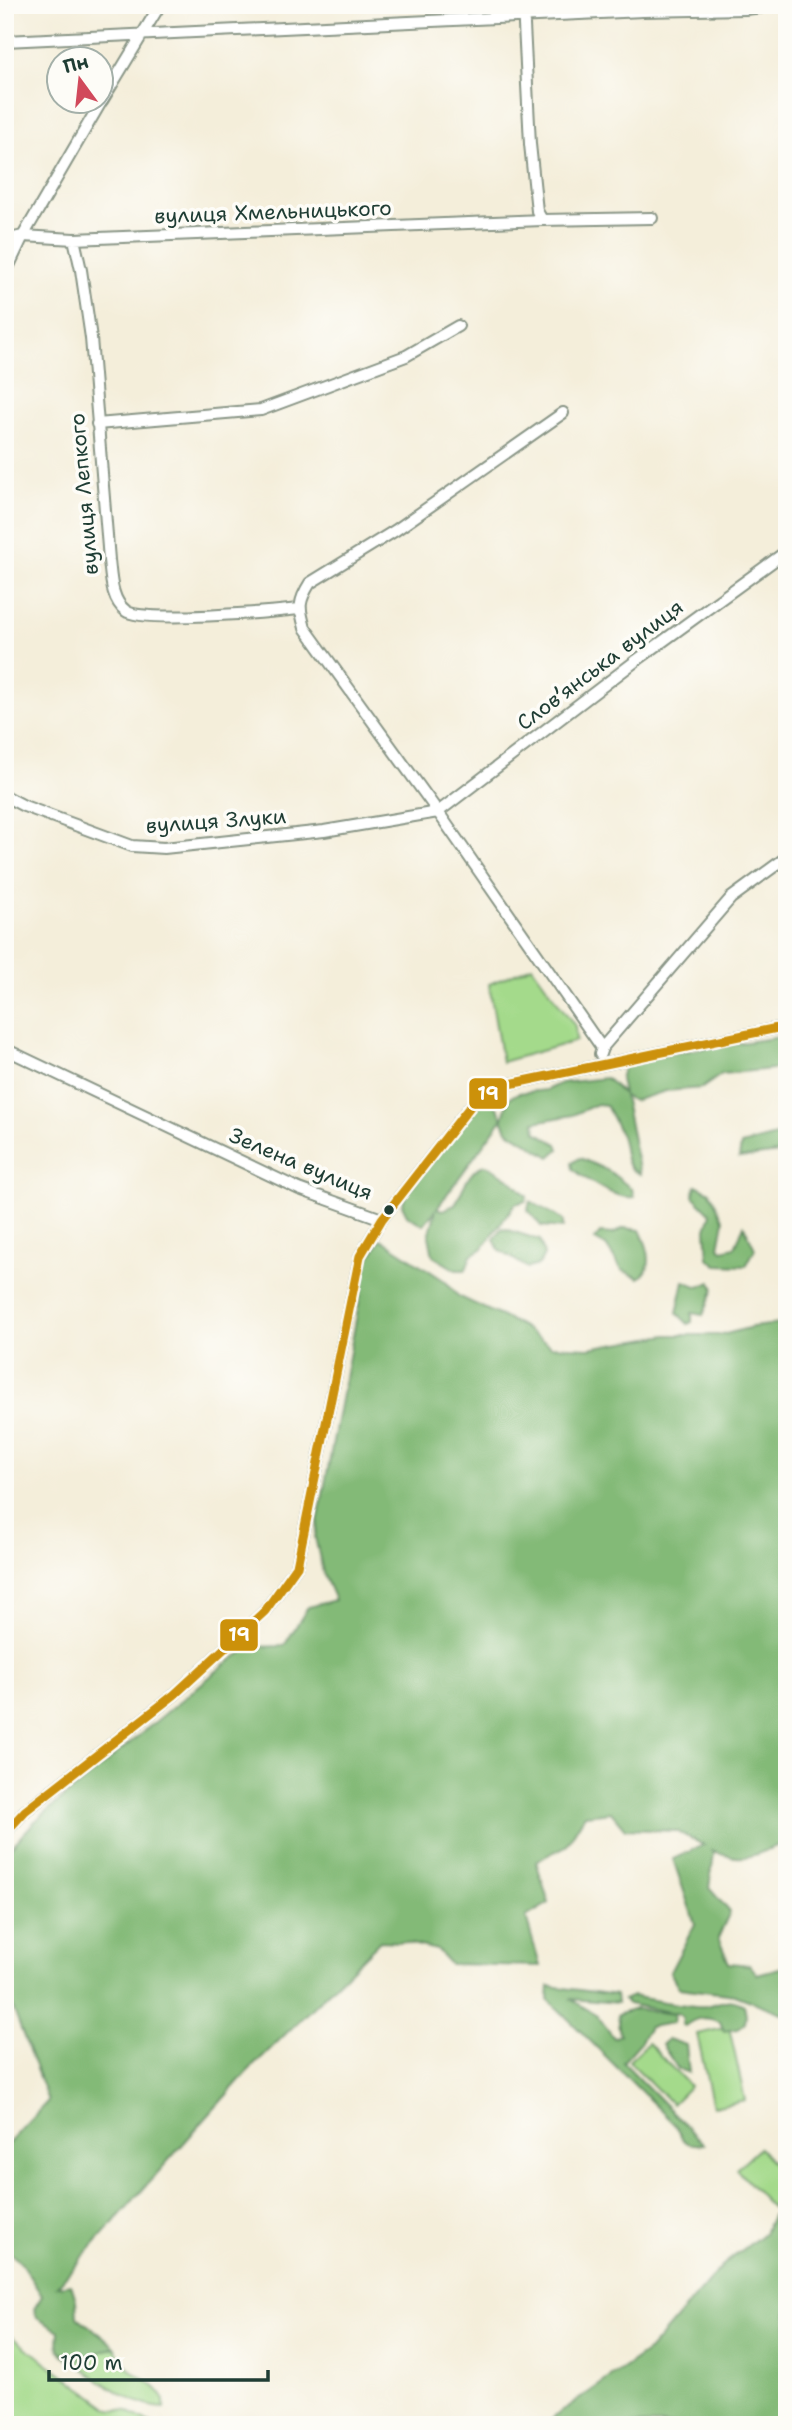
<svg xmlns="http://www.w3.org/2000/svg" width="792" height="2430" font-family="'Shantell Sans',sans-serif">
	<rect width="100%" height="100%" fill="#fdfcf7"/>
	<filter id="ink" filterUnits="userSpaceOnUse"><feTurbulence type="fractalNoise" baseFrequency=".0143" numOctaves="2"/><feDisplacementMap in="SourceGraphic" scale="14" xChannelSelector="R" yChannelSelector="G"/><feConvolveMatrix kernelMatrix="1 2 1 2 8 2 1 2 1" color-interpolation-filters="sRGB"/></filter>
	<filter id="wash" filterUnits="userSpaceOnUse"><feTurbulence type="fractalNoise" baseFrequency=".00686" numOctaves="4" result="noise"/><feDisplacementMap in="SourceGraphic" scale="28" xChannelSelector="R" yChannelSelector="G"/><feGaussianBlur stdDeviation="1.57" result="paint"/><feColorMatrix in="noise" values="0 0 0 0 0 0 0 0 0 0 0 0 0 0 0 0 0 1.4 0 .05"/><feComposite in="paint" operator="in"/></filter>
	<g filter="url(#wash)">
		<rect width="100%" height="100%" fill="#f4eeda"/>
		<path fill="#a4da8b" stroke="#628c60" stroke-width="2" d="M 532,966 L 575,1026 L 576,1041 L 502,1062 L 489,984 Z
			M 729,2027 L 745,2100 L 713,2107 L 697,2034 Z
			M 648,2043 L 690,2086 L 672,2104 L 629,2061 Z
			M 759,2148 L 787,2179 L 787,2198 L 774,2210 L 736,2169 Z
			M 5,2332 L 110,2409 L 127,2411 L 154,2425 L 5,2425 Z
			M 114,2347 C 119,2355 125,2364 132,2371 C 144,2382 167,2387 164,2408 C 132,2407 100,2379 73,2362 Z"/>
		<path fill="#83ba77" stroke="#517c56" stroke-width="2" d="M 787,1036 L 787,1073 L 782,1068 L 722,1074 L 702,1088 L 666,1091 L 633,1101 L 624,1096 L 640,1174 C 621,1166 627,1153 621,1136 C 617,1126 611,1116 606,1105 L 597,1104 L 573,1115 L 535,1122 L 536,1132 L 557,1144 L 559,1149 L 550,1157 L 507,1130 L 502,1119 L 437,1208 L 443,1210 L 455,1205 C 462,1192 469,1167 486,1165 L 511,1180 L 527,1196 L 526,1201 L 515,1204 L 482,1249 L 471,1255 L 466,1270 L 456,1270 L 433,1256 L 429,1236 L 436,1210 L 423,1225 L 407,1215 L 402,1205 L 406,1194 L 468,1112 L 482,1102 L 495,1104 L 503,1118 L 508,1099 L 518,1093 L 546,1090 L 561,1083 L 606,1078 L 623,1094 L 620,1079 L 624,1065 L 653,1056 Z
			M 787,1133 L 787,1152 L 739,1158 L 741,1145 Z
			M 580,1158 L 609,1171 L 632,1189 L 634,1197 C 616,1200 587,1180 573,1169 L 572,1163 Z
			M 696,1185 L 710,1192 L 724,1221 L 719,1247 L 723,1250 L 735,1247 L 744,1226 L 755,1249 L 746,1266 L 717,1265 L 708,1258 L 706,1229 L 711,1214 L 693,1196 Z
			M 530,1201 L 563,1220 L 563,1228 L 541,1226 L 528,1210 Z
			M 502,1228 L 540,1240 L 544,1255 L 539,1265 L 528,1268 L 499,1250 L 494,1239 Z
			M 624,1228 L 640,1230 C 647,1244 656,1268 639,1278 L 622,1270 L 606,1246 L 595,1240 L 600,1233 L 613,1234 Z
			M 381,1239 L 445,1281 L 458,1296 L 520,1325 L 551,1346 L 588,1348 L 667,1335 L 722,1335 L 752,1327 L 787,1323 L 787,1841 C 760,1854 741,1865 712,1850 L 714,1854 L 709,1888 L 730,1912 L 718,1938 L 729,1963 L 750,1965 L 757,1974 L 787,1966 L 787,2015 L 735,1995 L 679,1988 L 670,1972 L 695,1924 L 673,1859 L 704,1845 L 676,1831 L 625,1829 L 611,1812 L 585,1815 L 566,1846 L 536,1861 L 549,1903 L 526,1917 L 540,1966 L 450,1964 L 437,1950 L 403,1942 L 380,1941 L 246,2073 L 57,2286 L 71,2284 L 76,2300 L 77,2316 C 89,2328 104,2334 114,2347 L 73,2362 C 57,2351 57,2350 59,2331 L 37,2318 L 34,2309 L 42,2296 L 21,2263 L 5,2248 L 5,2147 L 48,2101 L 5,1987 L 5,1854 L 34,1822 L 224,1665 L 251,1647 L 284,1646 L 308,1607 L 335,1600 L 323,1573 L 315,1537 L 367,1261 Z
			M 684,1281 L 699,1287 L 711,1282 L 714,1289 L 703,1315 L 692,1313 L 692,1322 L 688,1324 L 677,1313 Z
			M 549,1986 L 616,1995 L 617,2003 L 570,1999 L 597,2015 L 614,2038 L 620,2035 L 617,2015 L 635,2009 L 674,2014 L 673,2023 L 649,2027 L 640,2043 L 623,2062 L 704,2144 C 685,2146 682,2141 675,2125 L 548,1999 Z
			M 632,1996 C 649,1999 692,2008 706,2006 C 721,2003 728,1996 744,2005 L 746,2016 L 745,2023 L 737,2029 L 724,2031 L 720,2022 C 706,2016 696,2017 685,2026 L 682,2025 L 683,2018 L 679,2014 L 628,2004 L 623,2000 Z
			M 668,2039 L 686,2045 L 689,2073 L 678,2069 L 662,2045 Z
			M 787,2201 L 787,2425 L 547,2425 L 554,2417 L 649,2350 L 722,2266 L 764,2233 L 773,2214 Z"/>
	</g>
	<g filter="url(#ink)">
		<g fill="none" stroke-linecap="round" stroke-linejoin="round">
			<defs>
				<path id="minor" d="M 523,5 L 530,144 L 537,211 L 542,220 L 652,218
					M 5,41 L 643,11 L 745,9 L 783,5
					M 102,101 L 160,5
					M 74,239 L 81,270 L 91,338 L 109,560 C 111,577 111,600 126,611 C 141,623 273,612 299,609
					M 5,240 L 23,236 L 74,239 L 542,220
					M 5,274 L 23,236 L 101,102
					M 563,413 L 396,530 L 310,583 C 298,602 299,607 305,628 L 438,812 L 602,1048
					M 97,424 L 261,410 L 406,356 L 458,326
					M 5,796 L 24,806 L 132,846 L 164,848 L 324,831 L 438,812 L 637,660 L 787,551
					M 5,1049 L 299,1189 L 382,1219
					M 600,1054 L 602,1048 L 731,898 L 787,857
					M 5,1833 L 25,1811 L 174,1695 L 265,1611 L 297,1566 L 360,1256 L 382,1219 L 476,1099 L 505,1085 L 787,1026"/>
			</defs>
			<use href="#minor" stroke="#8a9687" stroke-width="14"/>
			<use href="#minor" stroke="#fff" stroke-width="10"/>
			<defs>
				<path id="bus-1" d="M 5,1833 L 25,1811 L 174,1695 L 265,1611 L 297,1566 L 360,1256 L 382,1219 L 476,1099 L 505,1085 L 787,1026"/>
			</defs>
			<use href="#bus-1" stroke="#fdfcf7" stroke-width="14"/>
			<use href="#bus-1" stroke="#cc910a" stroke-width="9"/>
		</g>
	</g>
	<circle fill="#1f3d34" stroke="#fdfcf7" stroke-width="2.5" cx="389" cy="1210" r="6"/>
	<g text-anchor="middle" stroke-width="7" stroke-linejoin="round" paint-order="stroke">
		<g font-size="21" fill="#1f3d34" stroke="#fdfcf7">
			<text transform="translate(273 212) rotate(-2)" y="7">вулиця Хмельницького</text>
			<text transform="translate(84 494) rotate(-95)" y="7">вулиця Лепкого</text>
			<text transform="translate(600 665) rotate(-37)" y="7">Словʼянська вулиця</text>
			<text transform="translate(216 821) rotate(-4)" y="7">вулиця Злуки</text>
			<text transform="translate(301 1164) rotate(23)" y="7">Зелена вулиця</text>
		</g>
	</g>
	<g stroke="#fdfcf7" stroke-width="2.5">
		<rect x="468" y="1077" width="40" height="33" rx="7" fill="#cc910a"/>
		<rect x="219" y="1618" width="40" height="34" rx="7" fill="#cc910a"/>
	</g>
	<g font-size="19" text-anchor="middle" font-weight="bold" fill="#fff">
		<text x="488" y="1100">19</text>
		<text x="239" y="1641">19</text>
	</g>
	<rect width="792" height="2430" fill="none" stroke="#fdfcf7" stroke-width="28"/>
	<g transform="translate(80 80) rotate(345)"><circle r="33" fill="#fdfcf7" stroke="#a4b0a9" stroke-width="2"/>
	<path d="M0-5L12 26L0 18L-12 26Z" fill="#d1495b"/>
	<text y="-10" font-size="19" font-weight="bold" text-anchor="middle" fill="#1f3d34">Пн</text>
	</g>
	<path d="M49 2370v10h219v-10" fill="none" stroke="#1f3d34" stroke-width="3.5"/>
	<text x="60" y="2370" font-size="21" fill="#1f3d34" stroke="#fdfcf7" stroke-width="5" paint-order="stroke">100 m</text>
</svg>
